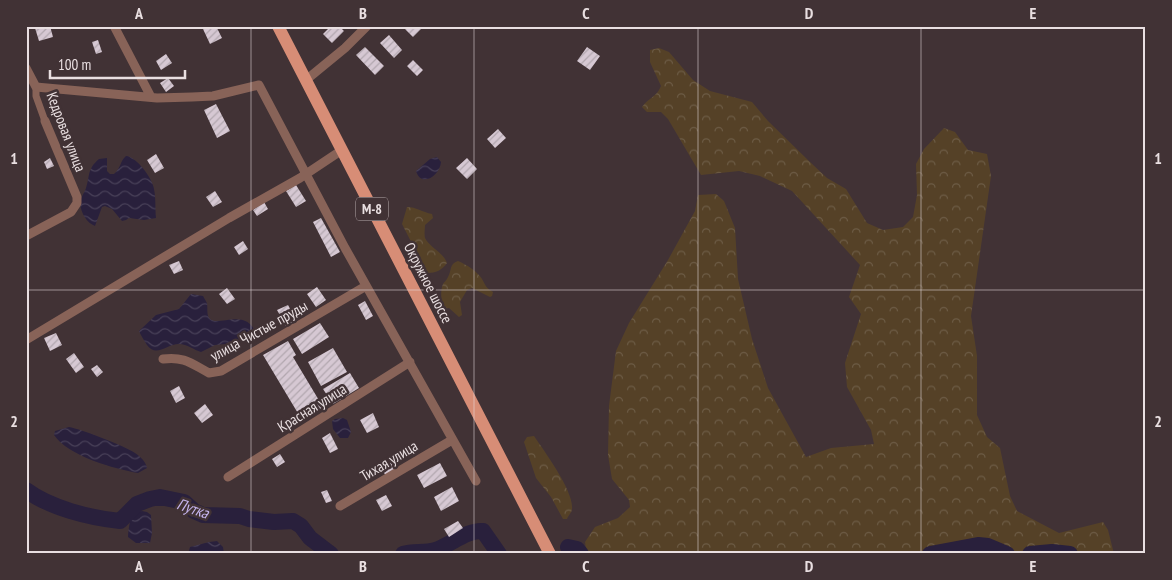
<svg xmlns="http://www.w3.org/2000/svg" width="1172" height="580" font-family="'PT Sans Narrow',sans-serif">
	<defs>
		<pattern id="forest-crowns" width="20" height="18" patternUnits="userSpaceOnUse" patternTransform="scale(1.25)"><rect width="20" height="18" fill="#554127"/><path d="M2 6a3 3 0 1 1 6 0M12 15a3 3 0 1 1 6 0" fill="none" stroke="#6d5c46"/></pattern>
		<pattern id="water-waves" width="16" height="10" patternUnits="userSpaceOnUse" patternTransform="scale(1.25)"><rect width="16" height="10" fill="#29203c"/><path d="M0 5q4-4 8 0t8 0" fill="none" stroke="#484058"/></pattern>
		<pattern id="building-hatch" width="6" height="6" patternUnits="userSpaceOnUse" patternTransform="scale(1.25)"><rect width="6" height="6" fill="#d6c8d3"/><path d="M-1 1l2-2M0 6l6-6M5 7l2-2" fill="none" stroke="#b2a7af"/></pattern>
	</defs>
	<rect width="100%" height="100%" fill="#413235"/>
	<path fill="url(#forest-crowns)" d="M 659,48 L 669,52 L 693,80 L 710,91 L 752,102 L 768,121 L 810,162 L 827,178 L 846,189 L 867,223 L 883,230 L 903,227 L 913,217 L 917,195 L 916,164 L 924,149 L 944,128 L 955,132 L 968,150 L 987,154 L 991,176 L 971,316 L 977,356 L 977,415 L 987,437 L 1000,448 L 1010,496 L 1017,511 L 1059,533 L 1103,522 L 1108,530 L 1114,554 L 587,554 L 585,542 L 595,527 L 618,518 L 630,507 L 629,500 L 612,479 L 608,455 L 609,406 L 616,351 L 629,323 L 668,260 L 695,211 L 698,195 L 716,194 L 724,201 L 735,228 L 738,279 L 752,339 L 768,388 L 806,457 L 831,448 L 874,444 L 871,430 L 847,387 L 845,363 L 861,314 L 849,297 L 860,265 L 792,191 L 760,176 L 739,171 L 701,175 L 668,119 L 661,112 L 647,112 L 642,107 C 649,97 656,98 661,86 L 650,62 L 650,50 Z
		M 407,207 C 416,207 422,212 432,214 L 433,218 L 425,225 C 425,228 424,234 425,238 C 430,248 443,252 447,263 C 442,270 436,273 427,273 L 402,224 Z
		M 458,261 C 467,265 477,271 482,279 C 486,286 486,288 493,292 L 492,296 L 490,297 L 472,288 L 467,290 L 460,302 L 462,315 L 459,317 L 449,308 L 444,309 C 441,303 440,291 443,284 C 444,282 447,280 448,277 C 452,270 449,264 458,261 Z
		M 534,436 C 544,451 574,491 572,509 C 572,512 568,516 567,519 L 563,519 L 551,497 L 536,478 L 524,442 L 527,437 Z"/>
	<path fill="url(#water-waves)" d="M 126,156 C 136,156 153,179 154,189 C 156,198 155,208 156,218 L 144,220 L 129,218 L 126,220 L 122,221 L 112,209 L 105,206 L 102,207 L 95,226 C 86,223 78,209 81,199 C 82,195 85,192 86,188 C 90,176 87,169 99,159 L 107,158 L 107,171 L 110,174 L 114,174 C 121,168 120,161 126,156 Z
		M 437,157 L 441,162 C 440,176 421,188 416,171 L 430,159 Z
		M 191,294 L 203,296 C 203,296 207,303 207,303 C 208,308 206,315 210,319 C 218,327 247,307 256,334 L 255,337 L 235,343 L 215,345 L 201,352 C 194,350 187,344 179,344 C 167,344 156,358 147,345 C 144,340 141,336 139,331 L 156,315 L 179,309 Z
		M 343,418 L 347,420 L 351,432 L 348,438 L 340,438 L 333,429 L 332,421 L 335,419 Z
		M 69,427 C 81,429 125,446 135,453 C 141,457 146,462 147,468 L 138,473 C 115,469 68,456 54,435 L 55,431 Z
		M 142,511 L 147,512 L 151,515 L 152,533 L 150,543 L 136,543 L 128,537 C 129,526 129,514 142,511 Z
		M 217,541 L 223,547 L 224,554 L 188,554 L 190,547 L 209,542 Z"/>
	<g fill="none" stroke-linecap="round" stroke-linejoin="round">
		<path stroke="#29203c" stroke-width="16" d="M 26,490 C 50,508 90,518 120,521 L 137,504 L 150,499 L 160,497 L 184,502 L 194,511 L 203,515 L 240,516 L 249,519 L 274,522 L 293,521 L 301,526 L 310,538 L 331,554
			M 568,547 L 577,549 L 581,554
			M 403,554 C 413,551 426,553 435,550 C 451,545 466,530 483,531 L 499,554
			M 930,554 L 978,545 L 988,546 L 1007,554
			M 1030,554 L 1052,552 L 1070,554"/>
	</g>
	<path fill="url(#building-hatch)" d="M 42,26 L 50,26 L 53,37 L 39,41 L 35,28 Z
		M 210,26 L 216,26 L 222,38 L 210,44 L 203,29 Z
		M 331,26 L 339,26 L 344,31 L 332,43 L 323,34 Z
		M 402,26 L 419,26 L 421,29 L 413,37 Z
		M 389,35 L 402,50 L 394,58 L 380,43 Z
		M 98,40 L 102,52 L 96,54 L 92,42 Z
		M 365,47 L 384,66 L 375,75 L 356,55 Z
		M 587,47 L 600,56 L 590,70 L 577,61 Z
		M 166,54 L 172,63 L 161,70 L 156,61 Z
		M 413,60 L 423,70 L 417,76 L 407,66 Z
		M 168,78 L 174,86 L 166,92 L 160,83 Z
		M 216,104 L 230,131 L 217,138 L 204,110 Z
		M 498,129 L 506,138 L 495,148 L 487,139 Z
		M 156,154 L 164,168 L 155,173 L 147,160 Z
		M 50,158 L 54,166 L 47,169 L 44,162 Z
		M 467,158 L 477,169 L 467,179 L 456,168 Z
		M 296,185 L 306,201 L 296,207 L 286,191 Z
		M 215,191 L 222,202 L 213,207 L 206,197 Z
		M 264,202 L 268,209 L 257,216 L 253,210 Z
		M 321,218 L 340,252 L 331,257 L 313,222 Z
		M 243,241 L 248,249 L 239,255 L 234,247 Z
		M 179,261 L 183,270 L 174,274 L 169,265 Z
		M 317,287 L 326,300 L 316,307 L 307,294 Z
		M 227,288 L 235,299 L 227,304 L 219,294 Z
		M 365,301 L 373,316 L 366,320 L 358,305 Z
		M 288,305 L 296,320 L 286,326 L 277,310 Z
		M 320,323 L 329,337 L 302,354 L 293,339 Z
		M 56,333 L 62,345 L 50,351 L 44,338 Z
		M 288,341 L 296,355 L 293,357 L 323,407 L 302,420 L 263,355 Z
		M 333,348 L 347,372 L 321,386 L 308,362 Z
		M 74,353 L 84,367 L 76,373 L 66,359 Z
		M 97,365 L 103,372 L 97,377 L 91,369 Z
		M 350,373 L 359,388 L 333,404 L 323,389 Z
		M 179,386 L 185,398 L 176,403 L 170,391 Z
		M 205,404 L 213,415 L 202,423 L 194,413 Z
		M 373,413 L 379,427 L 367,433 L 360,420 Z
		M 330,433 L 338,449 L 330,453 L 322,438 Z
		M 280,454 L 285,462 L 277,467 L 272,459 Z
		M 391,462 L 396,470 L 386,476 L 381,468 Z
		M 440,463 L 447,476 L 424,488 L 417,475 Z
		M 452,487 L 459,501 L 441,511 L 434,497 Z
		M 327,490 L 332,501 L 326,503 L 321,492 Z
		M 386,495 L 392,506 L 382,511 L 376,500 Z
		M 458,521 L 463,528 L 449,537 L 444,529 Z"/>
	<g fill="none" stroke-linecap="round" stroke-linejoin="round">
		<path stroke="#886358" stroke-width="7" d="M 36,87 L 36,96 L 45,121"/>
		<path stroke="#886358" stroke-width="9" d="M 114,26 L 151,97
			M 26,68 L 36,87 L 157,98 L 192,97 L 213,96 L 259,85 L 345,248 L 476,481
			M 306,80 L 345,48 L 367,26
			M 26,236 L 71,212 L 77,203 L 77,197 L 45,121
			M 26,340 L 229,218 L 300,178 L 342,150
			M 163,359 C 184,356 192,364 209,373 L 221,371 L 366,286
			M 228,477 L 410,362
			M 340,506 L 452,440"/>
		<path stroke="#d78d76" stroke-width="12" d="M 278,26 L 550,554"/>
	</g>
	<path fill="none" stroke="#e9dfe1" stroke-width="1" stroke-opacity="0.55" d="M 251,26 L 251,554M 474,26 L 474,554M 698,26 L 698,554M 921,26 L 921,554M 26,290 L 1146,290"/>
	<g text-anchor="middle" stroke-width="5" stroke-linejoin="round" paint-order="stroke">
		<rect fill="#413235" stroke="#b7abad" stroke-width="1" x="356" y="197.5" width="32" height="23" rx="4"/>
		<g font-size="14" font-weight="bold" fill="#e9dfe1">
			<text x="372" y="214">М-8</text>
		</g>
		<g font-size="15" fill="#e9dfe1" stroke="#413235">
			<text transform="translate(66 132) rotate(69)" y="5">Кедровая улица</text>
			<text transform="translate(428 283) rotate(63)" y="5">Окружное шоссе</text>
			<text transform="translate(259 331) rotate(-29)" y="5">улица Чистые пруды</text>
			<text transform="translate(312 408) rotate(-32)" y="5">Красная улица</text>
			<text transform="translate(389 461) rotate(-31)" y="5">Тихая улица</text>
		</g>
		<g font-size="16" font-style="italic" fill="#c5b4ee" stroke="#413235">
			<text transform="translate(193 508) rotate(19)" y="6">Путка</text>
		</g>
	</g>
	<rect width="1172" height="580" fill="none" stroke="#413235" stroke-width="55"/>
	<path d="M50 70v8h135v-8" fill="none" stroke="#e9dfe1" stroke-width="2.5"/>
	<text x="58" y="70" font-size="15" fill="#e9dfe1" stroke="#413235" stroke-width="4" paint-order="stroke">100 m</text>
	<rect x="28" y="28" width="1116" height="524" fill="none" stroke="#e9dfe1" stroke-width="2"/>
	<g font-size="16" text-anchor="middle" font-weight="bold" fill="#e9dfe1">
		<text x="139" y="19">A</text>
		<text x="363" y="19">B</text>
		<text x="586" y="19">C</text>
		<text x="809" y="19">D</text>
		<text x="1033" y="19">E</text>
		<text x="14" y="164">1</text>
		<text x="1158" y="164">1</text>
		<text x="14" y="427">2</text>
		<text x="1158" y="427">2</text>
		<text x="139" y="572">A</text>
		<text x="363" y="572">B</text>
		<text x="586" y="572">C</text>
		<text x="809" y="572">D</text>
		<text x="1033" y="572">E</text>
	</g>
</svg>
